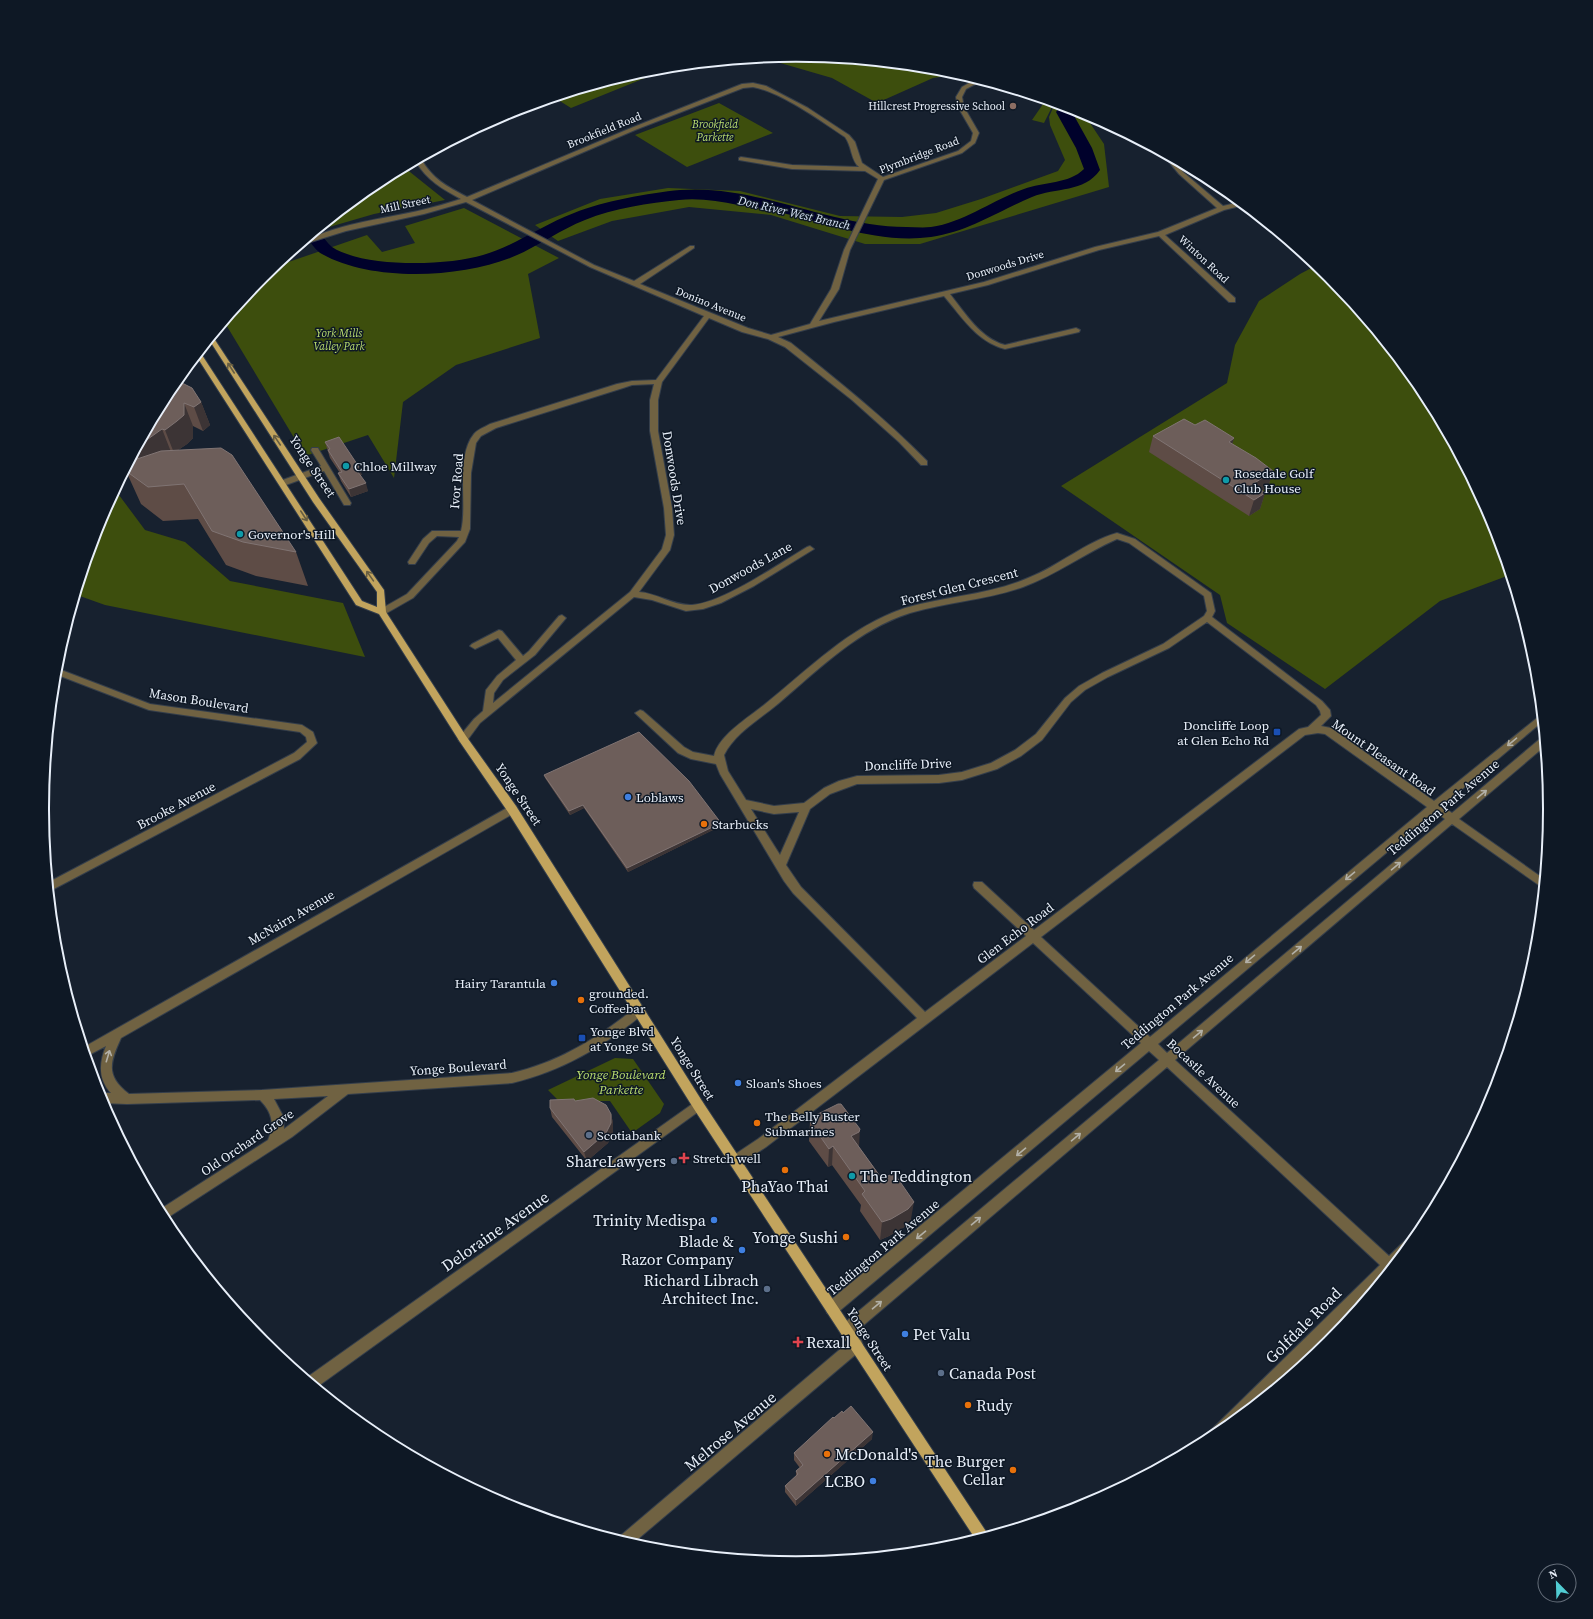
<svg xmlns="http://www.w3.org/2000/svg" width="1593" height="1619" font-family="'Source Serif 4',serif">
	<rect width="100%" height="100%" fill="#17212f"/>
	<path fill="#3d4e0d" d="M 797,55 L 944,70 L 959,74 L 933,78 L 877,103 L 832,78 L 763,58 Z
		M 695,65 L 650,76 L 571,108 L 555,98 L 650,69 Z
		M 719,103 L 773,133 L 687,167 L 635,135 Z
		M 1055,103 L 1082,111 L 1104,144 L 1109,187 L 920,244 L 865,244 L 771,215 L 689,207 L 612,221 L 558,241 L 535,225 L 600,199 L 668,188 L 740,191 L 840,216 L 902,217 L 936,213 L 981,199 L 1058,171 L 1065,160 L 1050,125 L 1049,117 Z
		M 1043,104 L 1053,105 L 1044,123 L 1032,120 Z
		M 405,168 L 445,200 L 374,214 L 319,230 L 378,182 Z
		M 464,208 L 559,258 L 528,274 L 540,338 L 456,365 L 403,402 L 394,478 L 368,435 L 305,456 L 225,323 L 263,276 L 274,267 L 367,235 L 382,252 L 415,243 L 405,226 Z
		M 1317,265 L 1330,276 L 1424,391 L 1494,521 L 1507,565 L 1507,576 L 1440,601 L 1325,689 L 1227,623 L 1220,595 L 1061,486 L 1227,383 L 1235,345 L 1259,301 L 1300,274 Z
		M 116,491 L 145,530 L 185,542 L 230,581 L 343,603 L 365,657 L 105,605 L 77,595 L 100,521 Z
		M 615,1058 L 633,1059 L 664,1104 L 660,1113 L 632,1133 L 610,1101 L 559,1101 L 548,1090 Z"/>
	<g fill="none" stroke-linecap="round" stroke-linejoin="round">
		<path fill="#00012b" fill-rule="evenodd" d="M 1061,105 L 1073,109 L 1072,112 L 1092,148 L 1100,170 C 1084,193 1056,187 1032,197 C 999,211 968,232 931,237 C 878,244 826,223 775,211 C 763,208 750,207 738,205 C 719,201 699,198 679,200 C 649,203 614,208 585,220 C 559,230 536,248 510,258 C 458,278 372,282 322,254 C 316,251 312,244 308,239 L 319,231 C 323,236 327,243 332,247 C 364,268 447,266 483,255 C 515,246 542,225 574,213 C 603,201 649,193 680,190 C 757,184 830,227 906,227 C 914,227 923,228 931,227 C 965,222 992,200 1024,189 C 1043,182 1069,184 1084,169 L 1076,148 L 1056,112 Z"/>
		<defs>
			<path id="minor" d="M 976,79 L 981,81 L 966,89 L 962,97 L 964,107 L 979,133 L 975,143 L 962,153 L 884,180 L 850,250 L 839,289 L 819,321 L 984,282 L 1095,247 L 1158,232 L 1217,208 L 1179,174 L 1165,157 L 1165,155 L 1173,159 L 1183,172 L 1223,206 L 1240,202 L 1244,205 L 1224,210 L 1165,235 L 1235,298 L 1235,302 L 1229,302 L 1159,236 L 1099,250 L 988,285 L 950,294 C 965,313 981,339 1005,345 L 1076,328 L 1080,330 L 1079,332 L 1005,349 C 977,342 962,317 944,296 L 834,322 L 778,337 L 791,343 C 838,381 885,418 927,461 L 927,465 L 921,465 L 899,442 L 852,400 L 785,347 L 768,339 L 742,332 L 709,318 L 662,382 L 658,400 L 658,431 L 672,508 L 674,535 L 670,550 L 639,592 C 657,593 674,606 692,605 C 723,603 780,563 807,547 L 810,546 L 814,549 L 754,586 L 721,603 L 703,609 L 686,611 L 652,600 L 634,597 L 480,723 L 466,742 L 460,742 L 458,739 L 460,736 L 474,719 L 483,711 L 486,690 L 497,676 L 516,660 L 498,638 L 475,649 L 470,646 L 472,644 L 499,630 L 502,631 L 523,656 L 529,651 L 559,616 L 562,615 L 566,618 L 535,655 L 503,680 L 494,693 L 493,703 L 630,592 L 662,549 L 666,535 L 664,508 L 650,431 L 650,400 L 654,384 L 632,385 L 623,388 L 496,428 L 481,436 L 476,443 L 471,473 L 470,529 L 465,542 L 413,598 L 385,614 L 379,614 L 378,612 L 379,610 L 407,594 L 457,541 L 459,537 L 437,536 L 429,543 L 415,564 L 409,564 L 408,562 L 423,539 L 432,531 L 461,531 C 468,505 455,457 474,434 C 478,429 485,427 490,424 L 617,384 L 632,381 L 656,380 L 704,316 L 590,267 L 466,202 L 424,214 L 346,231 L 301,245 C 325,225 390,218 422,210 C 435,207 448,203 461,199 C 442,189 427,180 416,162 L 421,159 C 433,179 446,186 467,197 L 631,128 L 742,84 L 753,83 L 766,86 L 808,108 L 849,135 L 855,142 L 862,163 L 883,177 L 958,151 L 971,141 L 973,133 L 958,107 L 956,97 L 962,87 ZM 753,87 C 781,92 821,121 845,137 C 852,146 851,161 859,167 L 792,165 L 741,157 L 739,158 L 739,160 L 792,169 L 865,171 L 878,179 L 844,250 L 831,289 L 810,324 L 771,335 L 748,328 L 640,284 L 694,248 L 694,246 L 690,246 L 634,281 L 594,265 L 472,200 L 635,130 L 743,88 Z
				M 312,448 L 318,448 L 319,450 L 351,503 L 350,505 L 344,505 L 324,471 L 286,485 L 280,485 L 280,481 L 321,466 L 311,450 Z
				M 1117,533 L 1135,539 L 1211,593 L 1215,611 L 1212,617 L 1322,701 L 1330,710 L 1331,716 L 1321,726 L 1331,728 L 1434,801 L 1542,714 L 1542,722 L 1442,806 L 1452,813 L 1541,738 L 1544,737 L 1545,746 L 1459,819 L 1544,879 L 1543,888 L 1452,824 L 1175,1060 L 1389,1256 L 1414,1232 L 1418,1230 L 1422,1231 L 1379,1283 L 1263,1398 L 1215,1437 L 1208,1441 L 1206,1438 L 1208,1433 L 1380,1265 L 1167,1067 L 852,1335 L 847,1336 L 842,1335 L 841,1330 L 842,1325 L 1159,1060 L 1149,1051 L 837,1313 L 832,1314 L 827,1313 L 826,1308 L 827,1303 L 1141,1043 L 1033,943 L 766,1147 L 739,1165 L 735,1167 L 731,1165 L 729,1161 L 731,1157 L 758,1139 L 917,1018 L 793,893 L 784,881 L 720,774 L 716,764 L 691,759 L 678,753 L 635,713 L 640,710 L 643,711 L 684,747 L 693,752 L 714,756 C 718,736 749,717 764,705 C 808,670 850,626 905,608 C 946,596 989,595 1028,578 C 1059,566 1085,542 1117,533 ZM 1117,539 L 1129,543 L 1204,596 L 1207,611 L 1204,616 L 1163,644 L 1102,673 L 1079,686 L 1065,698 L 1036,734 L 1015,750 L 991,763 L 962,772 L 939,775 L 857,776 L 839,781 L 824,788 L 804,803 L 774,806 L 746,800 L 728,771 L 724,755 C 735,733 760,719 779,703 C 819,669 859,629 910,613 C 947,602 986,600 1023,587 C 1056,575 1085,553 1117,539 ZM 1207,622 L 1316,705 L 1320,711 L 1321,715 L 1308,727 L 1299,729 L 1034,930 L 982,882 L 974,882 L 973,885 L 974,888 L 1026,936 L 925,1012 L 801,887 L 786,865 L 810,809 L 830,794 L 857,784 L 939,783 L 962,780 L 997,769 L 1021,756 L 1042,740 L 1071,702 L 1085,690 L 1108,677 L 1169,648 ZM 1318,733 L 1325,734 L 1427,807 L 1150,1037 L 1041,937 L 1305,735 ZM 751,809 L 774,814 L 799,812 L 780,855 ZM 1435,812 L 1445,819 L 1167,1053 L 1158,1044 Z
				M 56,668 L 150,704 L 302,725 L 313,732 L 317,743 L 300,759 L 50,891 L 49,882 L 294,753 L 307,742 L 306,737 L 300,732 L 149,710 L 55,674 Z
				M 512,805 L 516,806 L 517,809 L 516,812 L 121,1038 C 110,1062 105,1076 129,1094 L 262,1090 L 512,1073 C 559,1062 598,1038 635,1008 L 639,1006 L 643,1008 L 645,1011 L 643,1014 C 603,1047 562,1071 512,1083 L 348,1094 L 292,1137 L 164,1220 L 159,1210 L 268,1140 C 275,1124 272,1112 260,1100 L 127,1104 L 102,1103 L 98,1093 L 111,1093 C 98,1079 99,1063 106,1046 L 87,1056 L 84,1047 ZM 328,1096 L 284,1129 L 283,1116 L 274,1099 Z
				M 698,1100 L 702,1101 L 704,1105 L 702,1109 L 317,1387 L 306,1378 Z
				M 856,1338 L 861,1340 L 863,1345 L 861,1350 L 632,1544 L 618,1540 L 619,1537 L 851,1340 Z"/>
			<path id="major" d="M 213,337 L 319,498 L 384,590 L 386,612 L 466,736 L 516,806 L 702,1101 L 989,1536 L 976,1540 L 694,1109 L 508,812 L 460,742 L 379,614 L 356,605 L 197,357 L 200,352 L 362,601 L 377,607 L 377,592 L 313,502 L 210,341 Z"/>
		</defs>
		<use href="#minor" stroke="#343e4b" stroke-width="2"/>
		<use href="#major" stroke="#343e4b" stroke-width="2"/>
		<use href="#minor" fill="#706242" fill-rule="evenodd"/>
		<use href="#major" fill="#c2a45d" fill-rule="evenodd"/>
	</g>
	<path fill="#5e4c46" d="M 169,390 L 201,402 L 210,425 L 203,431 L 193,426 L 193,438 L 187,444 L 178,450 L 296,552 L 308,586 L 256,576 L 226,565 L 198,519 L 163,521 L 141,504 L 126,471 L 129,468 L 127,469 Z
		M 1195,425 L 1234,438 L 1232,444 L 1273,471 L 1268,487 L 1262,491 L 1265,493 L 1260,509 L 1249,516 L 1149,452 L 1153,436 Z
		M 325,442 L 362,475 L 360,475 L 368,491 L 351,497 L 341,481 L 338,473 L 340,473 L 330,458 Z
		M 544,775 L 721,826 L 628,872 L 584,808 L 570,815 L 545,778 Z
		M 575,1101 L 611,1114 L 613,1123 L 613,1132 L 608,1143 L 587,1161 L 552,1117 L 550,1108 Z
		M 816,1115 L 859,1147 L 911,1219 L 906,1226 L 889,1236 L 880,1240 L 860,1211 L 861,1205 L 832,1165 L 828,1167 L 809,1141 L 810,1122 L 815,1117 Z
		M 834,1418 L 872,1439 L 796,1506 L 785,1492 L 785,1486 L 796,1476 L 796,1471 L 800,1468 L 794,1460 L 794,1453 Z"/>
	<path fill="#3c3435" d="M 201,402 L 210,425 L 203,431 L 194,407 Z
		M 184,403 L 193,426 L 193,438 L 187,444 L 174,453 L 165,430 Z
		M 162,429 L 171,452 L 143,467 L 136,452 L 142,441 Z
		M 1234,438 L 1230,453 L 1229,442 Z
		M 359,467 L 362,475 L 358,476 L 355,468 Z
		M 1273,471 L 1268,487 L 1251,498 L 1253,484 Z
		M 366,483 L 368,491 L 351,497 L 349,489 Z
		M 1265,493 L 1260,509 L 1249,516 L 1254,500 Z
		M 583,805 L 584,808 L 570,815 L 569,811 Z
		M 721,823 L 721,826 L 628,872 L 627,868 Z
		M 611,1114 L 613,1123 L 613,1132 L 608,1143 L 587,1161 L 584,1152 Z
		M 860,1129 L 859,1148 L 851,1136 Z
		M 833,1146 L 832,1165 L 828,1167 L 829,1149 Z
		M 914,1202 L 911,1219 L 906,1226 L 889,1236 L 880,1240 L 882,1222 Z
		M 873,1432 L 872,1439 L 796,1506 L 796,1500 Z"/>
	<path fill="#6d5e5a" stroke="#807473" d="M 180,382 L 192,388 L 201,402 L 194,407 L 184,403 L 184,415 L 177,421 L 165,430 L 162,429 L 148,439 L 142,441 L 169,390 L 175,383 Z
		M 1184,419 L 1195,425 L 1205,420 L 1234,438 L 1229,442 L 1256,458 L 1273,471 L 1253,484 L 1265,493 L 1254,500 L 1153,436 Z
		M 339,437 L 359,467 L 355,468 L 366,483 L 349,489 L 338,473 L 342,472 L 328,450 L 330,449 L 325,442 Z
		M 221,448 L 232,455 L 296,552 L 243,542 L 212,531 L 184,484 L 148,487 L 126,471 L 132,466 L 134,460 L 161,451 Z
		M 639,732 L 689,781 L 721,823 L 627,868 L 583,805 L 569,811 L 544,775 Z
		M 593,1098 L 606,1105 L 611,1114 L 611,1123 L 606,1133 L 584,1152 L 550,1108 L 550,1100 L 574,1099 L 575,1101 Z
		M 838,1104 L 841,1104 L 860,1129 L 859,1132 L 851,1136 L 882,1179 L 894,1173 L 914,1202 L 908,1209 L 891,1219 L 882,1222 L 862,1194 L 865,1191 L 833,1146 L 829,1149 L 810,1122 L 816,1117 L 816,1115 Z
		M 851,1406 L 873,1432 L 796,1500 L 785,1486 L 798,1474 L 796,1471 L 803,1465 L 794,1453 L 833,1417 L 834,1418 L 842,1411 L 843,1413 Z"/>
	<defs><path id="oneway-shaft" d="M-6 0H5M1.5-3L5.5 0L1.5 3" fill="none" stroke-width="1.6" stroke-linecap="round" stroke-linejoin="round"/></defs>
	<g stroke="#685e41">
		<use href="#oneway-shaft" transform="translate(231 368) rotate(-123)"/>
		<use href="#oneway-shaft" transform="translate(277 440) rotate(-124)"/>
		<use href="#oneway-shaft" transform="translate(304 516) rotate(57)"/>
		<use href="#oneway-shaft" transform="translate(370 576) rotate(-125)"/>
	</g>
	<g stroke="#b2b0a7">
		<use href="#oneway-shaft" transform="translate(1512 742) rotate(140)"/>
		<use href="#oneway-shaft" transform="translate(1482 794) rotate(-40)"/>
		<use href="#oneway-shaft" transform="translate(1396 866) rotate(-40)"/>
		<use href="#oneway-shaft" transform="translate(1350 876) rotate(140)"/>
		<use href="#oneway-shaft" transform="translate(1297 950) rotate(-40)"/>
		<use href="#oneway-shaft" transform="translate(1250 959) rotate(140)"/>
		<use href="#oneway-shaft" transform="translate(1198 1034) rotate(-40)"/>
		<use href="#oneway-shaft" transform="translate(108 1056) rotate(-73)"/>
		<use href="#oneway-shaft" transform="translate(1120 1068) rotate(140)"/>
		<use href="#oneway-shaft" transform="translate(1076 1137) rotate(-40)"/>
		<use href="#oneway-shaft" transform="translate(1021 1152) rotate(140)"/>
		<use href="#oneway-shaft" transform="translate(976 1221) rotate(-40)"/>
		<use href="#oneway-shaft" transform="translate(921 1235) rotate(140)"/>
		<use href="#oneway-shaft" transform="translate(877 1305) rotate(-40)"/>
	</g>
	<circle fill="#8d6e63" stroke="#0e1825" stroke-width="1.5" cx="1013" cy="106" r="4"/>
	<g fill="#0f9aa8" stroke="#0e1825" stroke-width="1.5">
		<circle cx="346" cy="466" r="4"/>
		<circle cx="1226" cy="480" r="4"/>
		<circle cx="240" cy="534" r="4"/>
		<circle cx="852" cy="1176" r="4"/>
	</g>
	<g fill="#1a4fb4" stroke="#0e1825" stroke-width="1.5">
		<rect x="1273" y="728" width="8" height="8" rx="2"/>
		<rect x="578" y="1034" width="8" height="8" rx="2"/>
	</g>
	<g fill="#3f7fe0" stroke="#0e1825" stroke-width="1.5">
		<circle cx="628" cy="797" r="4"/>
		<circle cx="554" cy="983" r="4"/>
		<circle cx="738" cy="1083" r="4"/>
		<circle cx="714" cy="1220" r="4"/>
		<circle cx="742" cy="1250" r="4"/>
		<circle cx="905" cy="1334" r="4"/>
		<circle cx="873" cy="1481" r="4"/>
	</g>
	<g fill="#e8710a" stroke="#0e1825" stroke-width="1.5">
		<circle cx="704" cy="824" r="4"/>
		<circle cx="581" cy="1000" r="4"/>
		<circle cx="757" cy="1123" r="4"/>
		<circle cx="785" cy="1170" r="4"/>
		<circle cx="846" cy="1237" r="4"/>
		<circle cx="968" cy="1405" r="4"/>
		<circle cx="827" cy="1454" r="4"/>
		<circle cx="1013" cy="1470" r="4"/>
	</g>
	<g fill="#5c6f8a" stroke="#0e1825" stroke-width="1.5">
		<circle cx="589" cy="1135" r="4"/>
		<circle cx="674" cy="1161" r="4"/>
		<circle cx="767" cy="1289" r="4"/>
		<circle cx="941" cy="1373" r="4"/>
	</g>
	<g fill="#e0444e" stroke="#0e1825" stroke-width="1.5">
		<path d="M682 1152h4v4h4v4h-4v4h-4v-4h-4v-4h4z"/>
		<path d="M796 1336h4v4h4v4h-4v4h-4v-4h-4v-4h4z"/>
	</g>
	<g text-anchor="middle" stroke-width="3" stroke-linejoin="round" paint-order="stroke">
		<g font-size="11" fill="#e8eff9" stroke="#0e1825" text-anchor="end">
			<text x="1005" y="110">Hillcrest Progressive School</text>
		</g>
		<g font-size="11" font-style="italic" fill="#bbde6f" stroke="#0e1825">
			<text x="715" y="128">Brookfield<tspan x="715" dy="13">Parkette</tspan></text>
			<text x="339" y="337">York Mills<tspan x="339" dy="13">Valley Park</tspan></text>
		</g>
		<g font-size="11" fill="#e8eff9" stroke="#0e1825">
			<text transform="translate(604 130) rotate(-22)" y="4">Brookfield Road</text>
			<text transform="translate(919 155) rotate(-21)" y="4">Plymbridge Road</text>
			<text transform="translate(405 204) rotate(-12)" y="4">Mill Street</text>
			<text transform="translate(1204 259) rotate(43)" y="4">Winton Road</text>
			<text transform="translate(1005 265) rotate(-17)" y="4">Donwoods Drive</text>
			<text transform="translate(711 304) rotate(22)" y="4">Donino Avenue</text>
		</g>
		<g font-size="12" font-style="italic" fill="#d9e5f8" stroke="#0e1825">
			<text transform="translate(794 213) rotate(13)" y="4">Don River West Branch</text>
		</g>
		<g font-size="13" fill="#e8eff9" stroke="#0e1825">
			<text transform="translate(313 466) rotate(56)" y="5">Yonge Street</text>
			<text transform="translate(675 478) rotate(81)" y="5">Donwoods Drive</text>
			<text transform="translate(456 481) rotate(-86)" y="5">Ivor Road</text>
			<text transform="translate(750 567) rotate(-29)" y="5">Donwoods Lane</text>
			<text transform="translate(959 586) rotate(-14)" y="5">Forest Glen Crescent</text>
			<text transform="translate(199 700) rotate(9)" y="5">Mason Boulevard</text>
			<text transform="translate(1384 757) rotate(35)" y="5">Mount Pleasant Road</text>
			<text transform="translate(908 764) rotate(-2)" y="5">Doncliffe Drive</text>
			<text transform="translate(519 794) rotate(56)" y="5">Yonge Street</text>
			<text transform="translate(176 805) rotate(-28)" y="5">Brooke Avenue</text>
			<text transform="translate(1443 807) rotate(-40)" y="5">Teddington Park Avenue</text>
			<text transform="translate(291 917) rotate(-30)" y="5">McNairn Avenue</text>
			<text transform="translate(1015 933) rotate(-37)" y="5">Glen Echo Road</text>
			<text transform="translate(1177 1001) rotate(-40)" y="5">Teddington Park Avenue</text>
			<text transform="translate(458 1067) rotate(-4)" y="5">Yonge Boulevard</text>
			<text transform="translate(693 1068) rotate(58)" y="5">Yonge Street</text>
			<text transform="translate(1204 1073) rotate(43)" y="5">Bocastle Avenue</text>
			<text transform="translate(247 1142) rotate(-34)" y="5">Old Orchard Grove</text>
			<text transform="translate(883 1247) rotate(-40)" y="5">Teddington Park Avenue</text>
			<text transform="translate(870 1339) rotate(57)" y="5">Yonge Street</text>
		</g>
		<g font-size="13" fill="#e8eff9" stroke="#0e1825" text-anchor="start">
			<text x="354" y="471">Chloe Millway</text>
			<text x="1234" y="478">Rosedale Golf<tspan x="1234" dy="15">Club House</tspan></text>
			<text x="248" y="539">Governor's Hill</text>
			<text x="1269" y="730" text-anchor="end">Doncliffe Loop<tspan x="1269" dy="15">at Glen Echo Rd</tspan></text>
			<text x="636" y="802">Loblaws</text>
			<text x="712" y="829">Starbucks</text>
			<text x="546" y="988" text-anchor="end">Hairy Tarantula</text>
			<text x="589" y="998">grounded.<tspan x="589" dy="15">Coffeebar</tspan></text>
			<text x="590" y="1036">Yonge Blvd<tspan x="590" dy="15">at Yonge St</tspan></text>
			<text x="746" y="1088">Sloan's Shoes</text>
			<text x="765" y="1121">The Belly Buster<tspan x="765" dy="15">Submarines</tspan></text>
			<text x="597" y="1140">Scotiabank</text>
			<text x="693" y="1163">Stretch well</text>
		</g>
		<g font-size="13" font-style="italic" fill="#bbde6f" stroke="#0e1825">
			<text x="621" y="1079">Yonge Boulevard<tspan x="621" dy="15">Parkette</tspan></text>
		</g>
		<g font-size="16" fill="#e8eff9" stroke="#0e1825" text-anchor="end">
			<text x="666" y="1167">ShareLawyers</text>
			<text x="860" y="1182" text-anchor="start">The Teddington</text>
			<text x="785" y="1192" text-anchor="middle">PhaYao Thai</text>
			<text x="706" y="1226">Trinity Medispa</text>
			<text x="838" y="1243">Yonge Sushi</text>
			<text x="734" y="1247">Blade &amp;<tspan x="734" dy="18">Razor Company</tspan></text>
			<text x="759" y="1286">Richard Librach<tspan x="759" dy="18">Architect Inc.</tspan></text>
			<text x="913" y="1340" text-anchor="start">Pet Valu</text>
			<text x="806" y="1348" text-anchor="start">Rexall</text>
			<text x="949" y="1379" text-anchor="start">Canada Post</text>
			<text x="976" y="1411" text-anchor="start">Rudy</text>
			<text x="835" y="1460" text-anchor="start">McDonald's</text>
			<text x="1005" y="1467">The Burger<tspan x="1005" dy="18">Cellar</tspan></text>
			<text x="865" y="1487">LCBO</text>
		</g>
		<g font-size="16" fill="#e8eff9" stroke="#0e1825">
			<text transform="translate(495 1231) rotate(-35)" y="6">Deloraine Avenue</text>
			<text transform="translate(1303 1325) rotate(-45)" y="6">Golfdale Road</text>
			<text transform="translate(730 1431) rotate(-40)" y="6">Melrose Avenue</text>
		</g>
	</g>
	<path d="M0 0H1593V1619H0ZM49 809a747 747 0 1 1 1494 0a747 747 0 1 1-1494 0Z" fill="#0e1825" fill-rule="evenodd"/>
	<path fill="none" stroke="#e8eff9" stroke-width="2" d="M49 809a747 747 0 1 1 1494 0a747 747 0 1 1-1494 0Z"/>
	<g transform="translate(1557 1583) rotate(337)"><circle r="19" fill="#0e1825" stroke="#656e7a"/>
	<path d="M0-3L7 15L0 10L-7 15Z" fill="#51ccd3"/>
	<text y="-6" font-size="11" font-weight="bold" text-anchor="middle" fill="#e8eff9">N</text>
	</g>
</svg>
